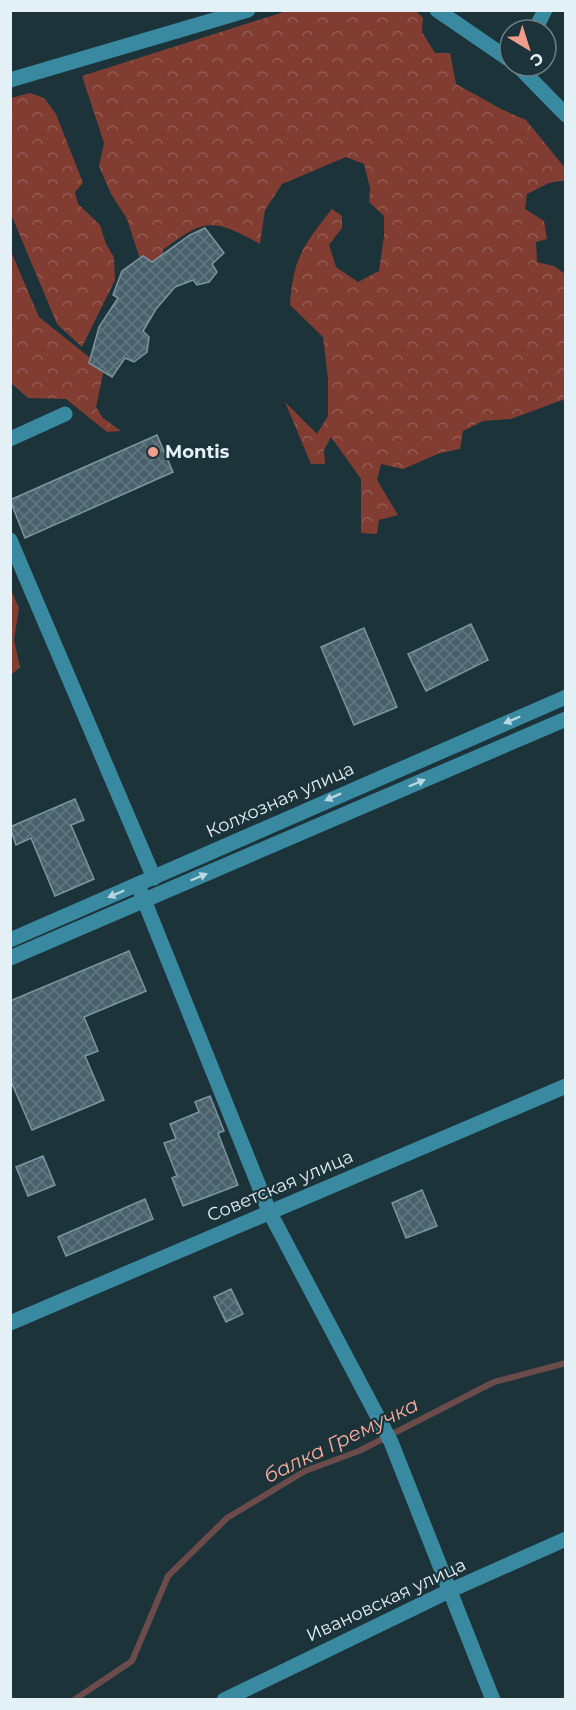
<svg xmlns="http://www.w3.org/2000/svg" width="576" height="1710" font-family="Montserrat,sans-serif">
	<defs>
		<pattern id="forest-crowns" width="20" height="18" patternUnits="userSpaceOnUse" patternTransform="scale(1.5)"><rect width="20" height="18" fill="#823d32"/><path d="M2 6a3 3 0 1 1 6 0M12 15a3 3 0 1 1 6 0" fill="none" stroke="#945a50"/></pattern>
		<pattern id="building-cross-hatch" width="8" height="8" patternUnits="userSpaceOnUse" patternTransform="scale(1.5)"><rect width="8" height="8" fill="#49616a"/><path d="M0 0l8 8M0 8l8-8" fill="none" stroke="#637880"/></pattern>
	</defs>
	<rect width="100%" height="100%" fill="#1c333a"/>
	<path fill="url(#forest-crowns)" d="M 287,11 L 416,11 L 423,18 L 422,32 L 435,53 L 450,53 L 456,84 L 503,110 L 526,120 L 565,168 L 565,180 L 549,183 L 527,194 L 525,209 L 544,221 L 547,239 L 536,242 L 537,262 L 554,266 L 565,274 L 565,399 L 511,419 L 483,421 L 463,431 L 460,449 L 440,453 L 403,469 L 381,464 L 377,480 L 398,515 L 379,520 L 377,534 L 361,533 L 361,479 L 331,437 L 324,450 L 325,464 L 311,464 L 285,402 L 317,434 L 328,416 L 328,378 L 323,337 L 290,305 C 293,258 304,244 332,209 L 342,216 L 342,228 L 329,245 L 336,267 L 358,282 L 379,271 L 384,236 L 384,216 L 369,202 L 370,188 L 364,164 L 346,157 L 282,184 L 265,210 L 260,244 C 215,219 205,217 163,250 L 161,264 L 143,268 L 127,219 L 111,194 L 99,166 L 104,143 L 82,76 Z
		M 30,93 L 44,98 L 56,114 L 83,183 L 75,192 L 78,204 L 100,225 L 106,244 L 114,257 L 115,280 L 82,347 L 57,324 L 11,214 L 11,98 Z
		M 10,249 L 39,317 L 104,369 L 96,407 L 103,418 L 121,431 L 107,432 L 66,399 L 28,398 L 11,383 Z
		M 11,590 L 19,608 L 14,640 L 20,667 L 11,675 Z"/>
	<g fill="none" stroke-linecap="round" stroke-linejoin="round">
		<path stroke="#6b4c4b" stroke-width="6" d="M 74,1700 L 132,1661 L 168,1576 L 227,1518 L 305,1471 L 359,1451 L 494,1382 L 566,1363"/>
	</g>
	<path fill="url(#building-cross-hatch)" stroke="#7c969f" stroke-width="1.5" d="M 205,228 L 224,253 L 212,264 L 217,272 L 209,282 L 197,285 L 193,280 L 175,287 L 156,309 L 143,331 L 149,337 L 147,352 L 134,362 L 125,358 L 112,377 L 89,363 L 99,327 L 118,298 L 113,295 L 122,271 L 143,256 L 152,262 L 190,235 Z
		M 157,435 L 173,472 L 25,538 L 10,500 Z
		M 471,624 L 488,660 L 426,691 L 408,654 Z
		M 364,628 L 397,707 L 354,725 L 321,647 Z
		M 75,799 L 84,820 L 71,825 L 94,879 L 55,896 L 31,838 L 16,845 L 10,827 Z
		M 129,951 L 146,991 L 84,1017 L 98,1051 L 85,1056 L 104,1100 L 32,1130 L 10,1079 L 10,1001 Z
		M 210,1096 L 224,1131 L 218,1133 L 238,1185 L 183,1206 L 172,1178 L 177,1176 L 164,1143 L 176,1139 L 170,1124 L 199,1112 L 195,1102 Z
		M 43,1156 L 55,1185 L 28,1196 L 16,1167 Z
		M 422,1190 L 437,1226 L 406,1238 L 392,1203 Z
		M 145,1199 L 153,1219 L 66,1256 L 58,1237 Z
		M 231,1289 L 243,1314 L 226,1322 L 214,1297 Z"/>
	<g fill="none" stroke-linecap="round" stroke-linejoin="round">
		<path stroke="#3989a1" stroke-width="15" d="M 437,10 L 510,60
			M 535,30 L 545,10
			M 518,66 L 566,115
			M 10,80 L 248,10
			M 10,439 L 65,414
			M 10,540 L 154,878
			M 138,885 L 269,1211 L 391,1442 L 493,1700
			M 10,940 L 566,697
			M 10,958 L 566,719
			M 10,1323 L 566,1086
			M 224,1700 L 449,1591 L 566,1539"/>
	</g>
	<defs><path id="oneway-solid" d="M-6-.8H1V-3.2L6.5 0L1 3.2V.8H-6Z" transform="scale(1.5)"/></defs>
	<g fill="#b8d7e1">
		<use href="#oneway-solid" transform="translate(512 720) rotate(157)"/>
		<use href="#oneway-solid" transform="translate(417 783) rotate(-23)"/>
		<use href="#oneway-solid" transform="translate(333 797) rotate(156)"/>
		<use href="#oneway-solid" transform="translate(199 877) rotate(-23)"/>
		<use href="#oneway-solid" transform="translate(116 894) rotate(157)"/>
	</g>
	<circle fill="#f49d8d" stroke="#1c333a" stroke-width="2" cx="153" cy="452" r="6"/>
	<g text-anchor="middle" stroke-width="4.5" stroke-linejoin="round" paint-order="stroke">
		<g font-size="18" font-weight="bold" fill="#e3f1f6" stroke="#1c333a" text-anchor="start">
			<text x="165" y="458">Montis</text>
		</g>
		<g font-size="18" fill="#e3f1f6" stroke="#1c333a">
			<text transform="translate(280 800) rotate(-24)" y="6">Колхозная улица</text>
			<text transform="translate(280 1186) rotate(-23)" y="6">Советская улица</text>
			<text transform="translate(386 1600) rotate(-25)" y="6">Ивановская улица</text>
		</g>
		<g font-size="20" font-style="italic" fill="#fcad9e" stroke="#1c333a">
			<text transform="translate(341 1440) rotate(-26)" y="7">балка Гремучка</text>
		</g>
	</g>
	<rect width="576" height="1710" fill="none" stroke="#e3f1f6" stroke-width="24"/>
	<g transform="translate(528 48) rotate(142)"><circle r="28" fill="#1c333a" stroke="#6c7f85" stroke-width="1.5"/>
	<path d="M0-4.5L10 22L0 15L-10 22Z" fill="#f49d8d"/>
	<text y="-9" font-size="16" font-weight="bold" text-anchor="middle" fill="#e3f1f6">С</text>
	</g>
</svg>
